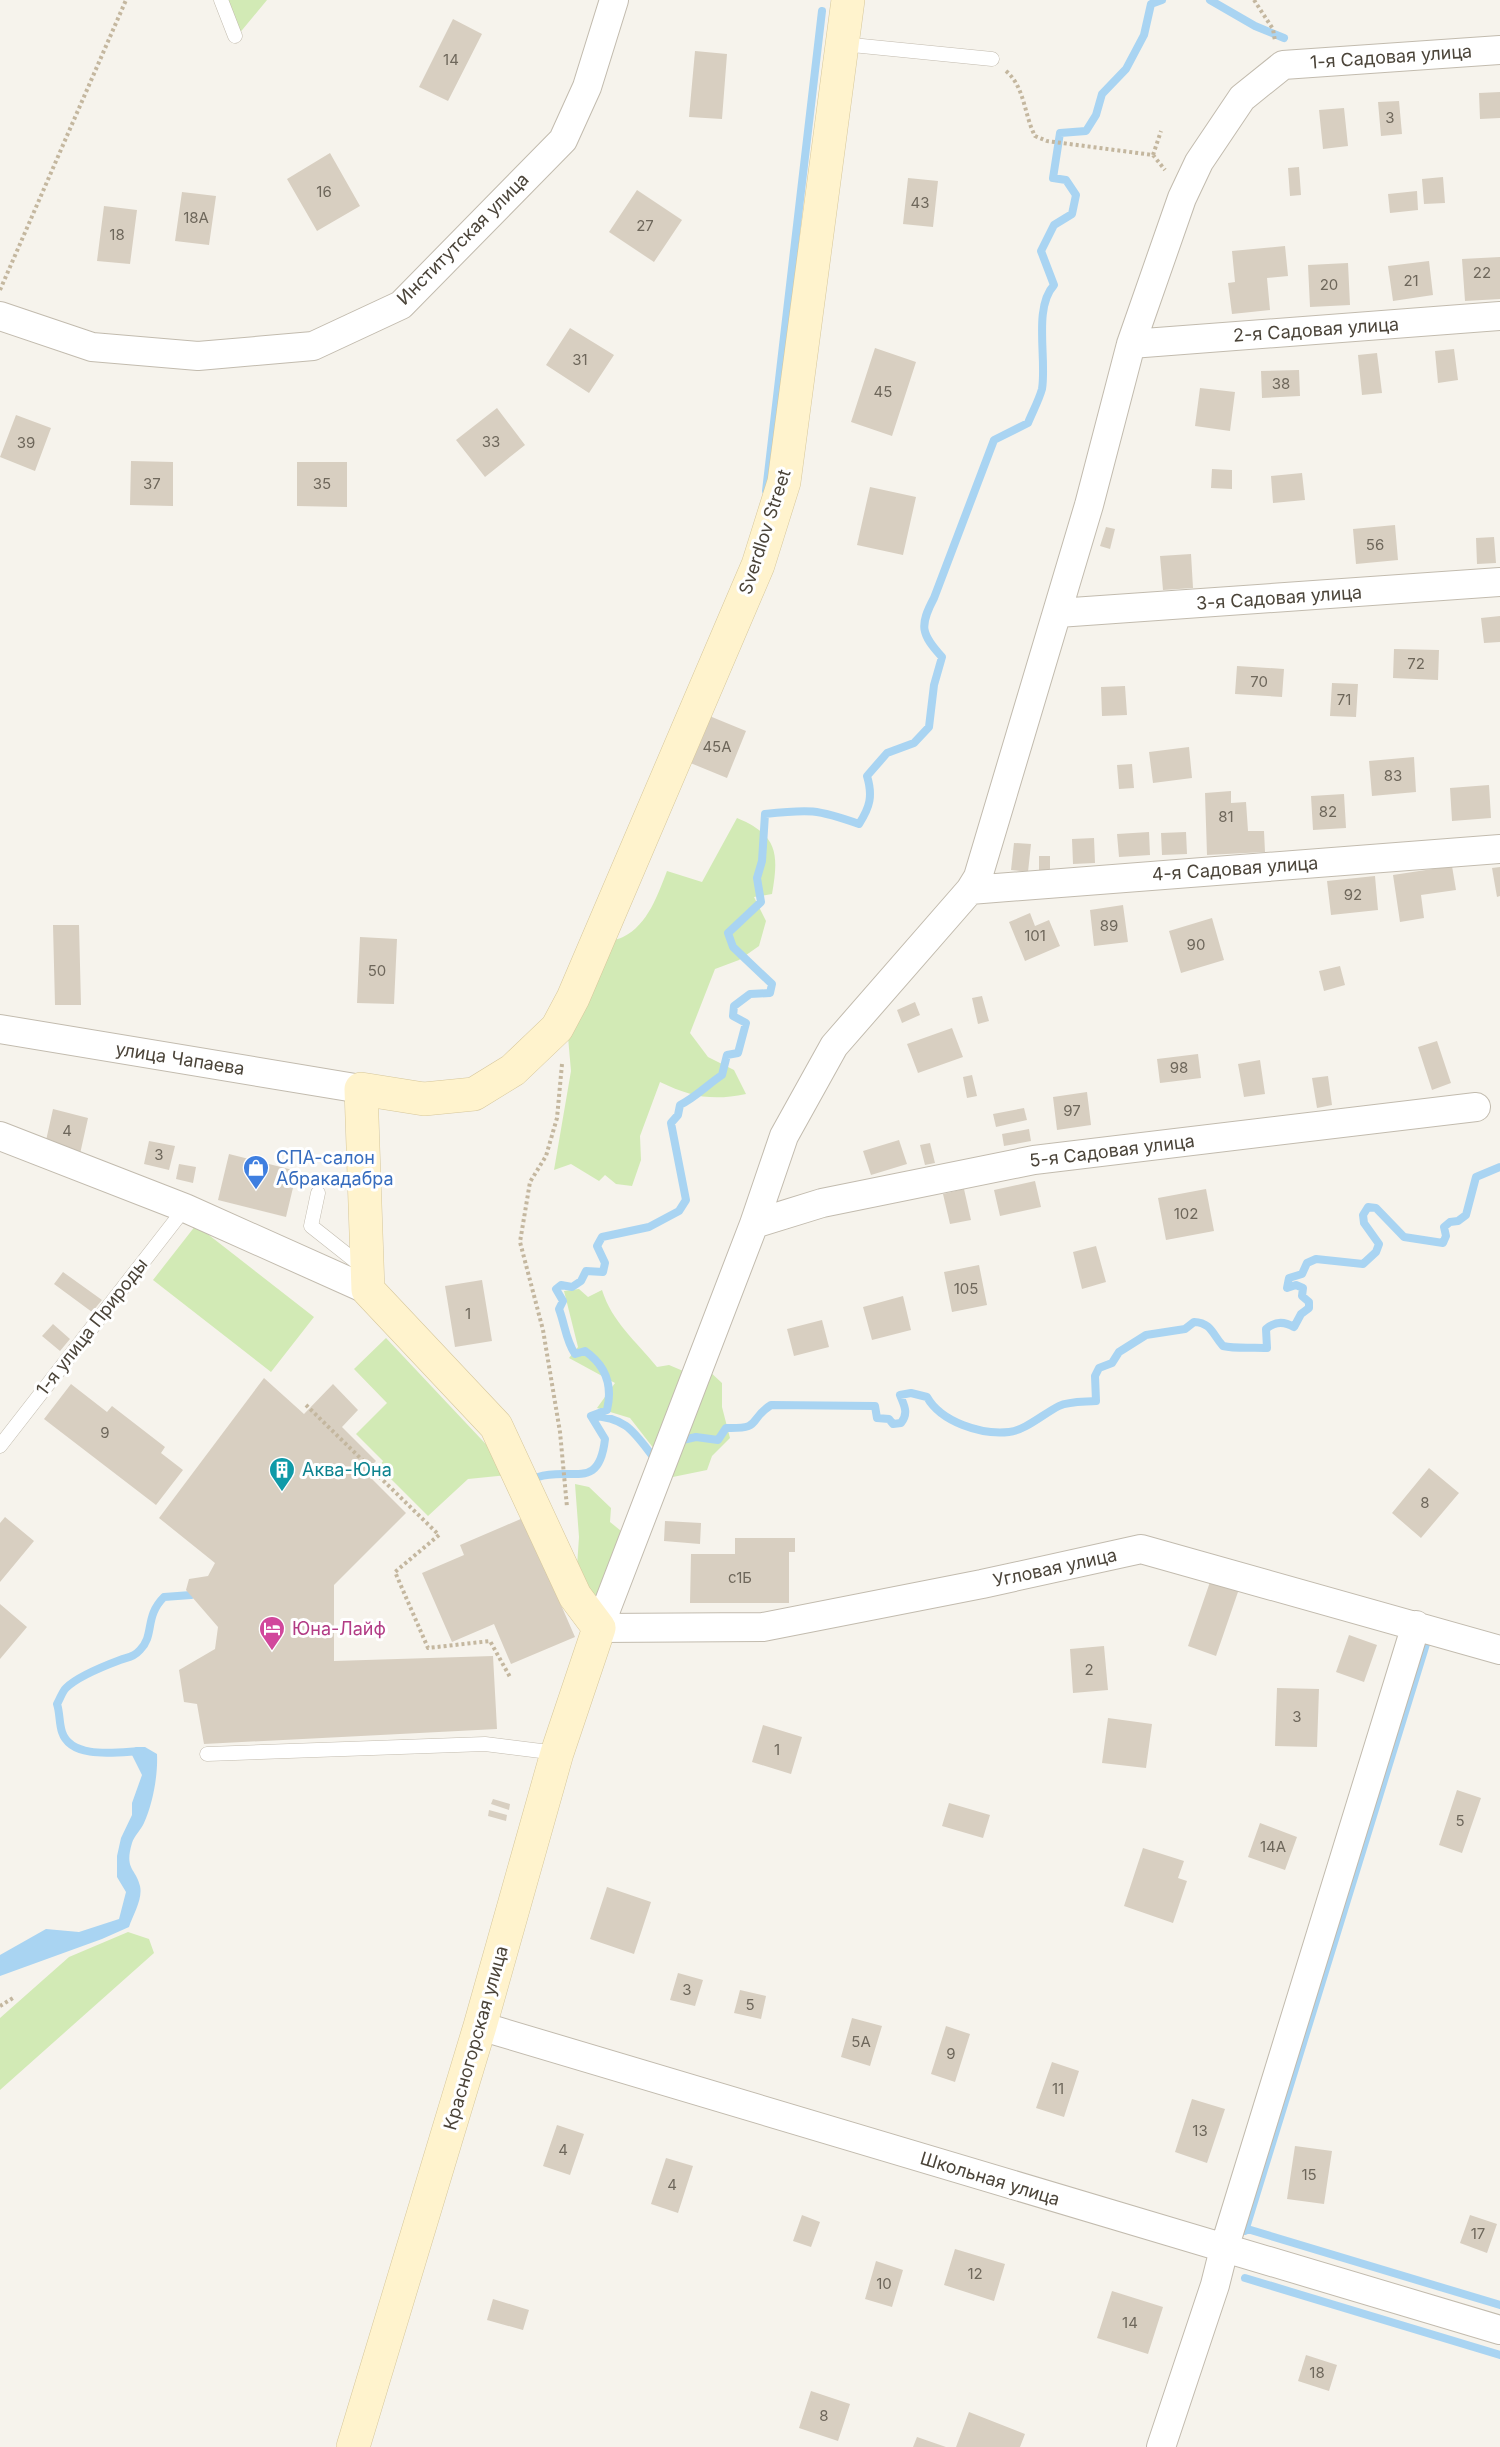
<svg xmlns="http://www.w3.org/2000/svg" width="1500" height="2447" font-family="Inter,sans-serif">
	<rect width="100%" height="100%" fill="#f6f3ec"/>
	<path fill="#d2eab5" d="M 224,0 L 267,0 L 238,35 Z
		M 737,818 C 778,835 779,854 772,894 L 754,897 L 766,921 L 759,946 L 739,960 L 715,969 L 690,1033 L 708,1057 L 734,1070 L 746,1094 C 712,1101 691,1097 660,1082 L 640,1136 L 641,1160 L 632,1186 L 616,1184 L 605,1175 L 599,1181 L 571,1164 L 554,1170 L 571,1071 L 568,1037 L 595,941 C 603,940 616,941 623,937 C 648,925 658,894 667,871 L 702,882 Z
		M 196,1225 L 314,1317 L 271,1372 L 153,1280 Z
		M 579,1289 L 588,1297 L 602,1290 C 612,1322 636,1341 657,1367 L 669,1365 L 688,1373 L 658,1454 L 630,1418 L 597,1408 L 615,1383 L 569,1358 L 578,1347 L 564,1291 Z
		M 386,1338 L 497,1456 L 508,1475 L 468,1479 L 428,1516 L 379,1467 L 383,1461 L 356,1434 L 387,1403 L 354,1369 Z
		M 708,1370 L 722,1383 L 722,1407 L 730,1438 L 712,1456 L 707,1470 L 663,1479 Z
		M 575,1484 L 589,1487 L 611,1508 L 610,1522 L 626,1535 L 598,1612 L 576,1581 L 579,1537 Z
		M 128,1932 L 149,1939 L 154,1953 L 0,2090 L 0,2018 L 69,1957 Z"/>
	<path fill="#a9d4f2" d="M 136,1747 L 145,1747 L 157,1754 C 158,1775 153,1803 144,1823 C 141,1830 134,1836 132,1843 C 124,1870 136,1868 140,1886 C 143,1899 133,1915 129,1927 L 102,1939 L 0,1976 L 0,1955 L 46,1929 L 79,1932 L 119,1919 L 126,1892 L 117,1877 L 117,1856 L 121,1838 L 132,1815 L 132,1803 L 142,1775 L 130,1751 Z"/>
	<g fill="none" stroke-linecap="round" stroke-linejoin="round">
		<path stroke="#a9d4f2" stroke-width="8" d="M 1210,0 L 1255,26 L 1284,38
			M 766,491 L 822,11
			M 591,1416 L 607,1410 C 613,1385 605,1365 585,1351 L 575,1354 C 566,1341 565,1325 559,1309 L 563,1301 L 556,1289 L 561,1285 L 572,1287 L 581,1281 L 586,1271 L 603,1272 L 605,1263 L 597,1246 L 602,1237 L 649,1227 L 679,1211 L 686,1200 L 671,1123 L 678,1115 L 680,1105 C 696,1097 707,1085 722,1075 L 727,1055 L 738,1053 L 746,1023 L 733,1016 L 734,1006 L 750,994 L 770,993 L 772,984 L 733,947 L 728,933 L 761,902 L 757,878 L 762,861 L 765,814 C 809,809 817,809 859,824 C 870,807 873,796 867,776 L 887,753 L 914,743 L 929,727 L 934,685 L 942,657 C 921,634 919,626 934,598 L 994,440 L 1028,423 C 1032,413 1039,400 1042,389 C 1047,359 1033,308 1054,285 L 1041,251 L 1054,225 L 1072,214 L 1076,195 L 1066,180 L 1053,178 L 1060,133 L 1086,131 L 1096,115 L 1102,94 L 1126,69 L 1144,35 L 1151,4 L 1162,0
			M 678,1441 L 696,1437 L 718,1440 L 726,1428 C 764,1429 747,1420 771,1405 L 875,1406 L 877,1418 L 889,1419 L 893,1424 L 901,1423 C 909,1413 904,1405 900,1395 L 911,1393 L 927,1397 C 941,1422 981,1435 1009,1432 C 1026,1430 1043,1414 1059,1406 C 1069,1401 1084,1402 1096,1401 L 1095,1376 L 1099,1368 L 1112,1363 L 1119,1352 L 1146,1335 L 1185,1329 L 1194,1322 C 1212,1323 1212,1334 1223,1346 C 1236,1349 1253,1347 1267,1348 L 1266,1329 C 1275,1321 1284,1321 1294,1327 L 1301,1314 L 1309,1308 L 1309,1302 L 1302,1296 L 1303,1288 L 1296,1285 L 1287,1288 L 1289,1278 L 1302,1274 L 1307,1263 L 1316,1259 L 1363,1264 L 1376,1252 L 1379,1244 L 1364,1223 L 1363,1215 L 1368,1207 L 1376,1208 L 1404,1237 L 1443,1243 L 1446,1236 L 1444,1227 L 1450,1222 L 1458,1221 L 1466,1215 L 1476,1177 L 1500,1167
			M 538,1477 C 572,1466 599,1492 605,1439 L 591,1416 C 626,1417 634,1432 654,1458
			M 140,1751 C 118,1752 71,1760 62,1732 C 59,1723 60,1713 57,1704 C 60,1699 62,1692 66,1688 C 78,1676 104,1666 120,1660 C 128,1657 134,1657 140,1650 C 155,1635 144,1617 164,1597 L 191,1595
			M 1244,2228 L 1500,2305
			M 1245,2231 L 1426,1644
			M 1245,2278 L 1500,2355"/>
	</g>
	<path fill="#d8cfc1" d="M 453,19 L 482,34 L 448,101 L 419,87 Z
		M 695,51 L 727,54 L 722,119 L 689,117 Z
		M 1500,92 L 1500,118 L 1480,119 L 1479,93 Z
		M 1399,101 L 1402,134 L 1381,136 L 1378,102 Z
		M 1344,108 L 1348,146 L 1323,149 L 1319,110 Z
		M 330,153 L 360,206 L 317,231 L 287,179 Z
		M 1299,167 L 1301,195 L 1290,196 L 1288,168 Z
		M 1443,177 L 1445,203 L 1424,204 L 1422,179 Z
		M 908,178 L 938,181 L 933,227 L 903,224 Z
		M 637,190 L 682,220 L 654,262 L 609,232 Z
		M 1417,191 L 1418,210 L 1390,213 L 1388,194 Z
		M 182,192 L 216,196 L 209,245 L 175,241 Z
		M 104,206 L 137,210 L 130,264 L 97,261 Z
		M 1285,246 L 1288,276 L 1267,278 L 1270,310 L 1232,314 L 1228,283 L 1235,282 L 1232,251 Z
		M 1500,257 L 1500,299 L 1465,301 L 1462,259 Z
		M 1429,261 L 1433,295 L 1393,301 L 1388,266 Z
		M 1348,263 L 1350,305 L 1310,307 L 1308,265 Z
		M 570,328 L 614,355 L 589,393 L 546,365 Z
		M 875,348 L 916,362 L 892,436 L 851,422 Z
		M 1454,349 L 1458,380 L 1438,383 L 1435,351 Z
		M 1377,353 L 1382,393 L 1362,395 L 1358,355 Z
		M 1299,370 L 1300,396 L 1262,398 L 1261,371 Z
		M 1200,388 L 1235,392 L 1230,431 L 1195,426 Z
		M 497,408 L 525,445 L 485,477 L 456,440 Z
		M 16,415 L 51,428 L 35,471 L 0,457 Z
		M 131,461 L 173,462 L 173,506 L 130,505 Z
		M 297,462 L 347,462 L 347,507 L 297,506 Z
		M 1212,469 L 1232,470 L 1232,489 L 1211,488 Z
		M 1302,473 L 1305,500 L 1273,503 L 1271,476 Z
		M 870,487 L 916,497 L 903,555 L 857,545 Z
		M 1395,525 L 1398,560 L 1356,564 L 1353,529 Z
		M 1106,527 L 1115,529 L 1110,549 L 1100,546 Z
		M 1494,537 L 1496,563 L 1477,564 L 1476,538 Z
		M 1191,554 L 1193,588 L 1163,590 L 1160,556 Z
		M 1500,616 L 1500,642 L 1484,643 L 1481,618 Z
		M 1394,649 L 1439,650 L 1438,680 L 1393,678 Z
		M 1237,666 L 1284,669 L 1282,697 L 1235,694 Z
		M 1332,683 L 1358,684 L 1356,717 L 1330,716 Z
		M 1125,686 L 1127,715 L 1102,716 L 1101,687 Z
		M 707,715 L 746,731 L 727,778 L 688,762 Z
		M 1189,747 L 1192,778 L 1153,783 L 1149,752 Z
		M 1414,757 L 1416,792 L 1372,796 L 1369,761 Z
		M 1132,764 L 1134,788 L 1119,789 L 1117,765 Z
		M 1489,785 L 1491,818 L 1452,821 L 1450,788 Z
		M 1231,791 L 1231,803 L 1246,802 L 1248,831 L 1264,831 L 1265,852 L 1207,855 L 1205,793 Z
		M 1344,794 L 1346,828 L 1313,830 L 1311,796 Z
		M 1149,832 L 1150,855 L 1119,857 L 1117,834 Z
		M 1186,832 L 1187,854 L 1162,855 L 1161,833 Z
		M 1094,838 L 1095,863 L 1073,864 L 1072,839 Z
		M 1014,843 L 1031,844 L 1028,872 L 1011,870 Z
		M 1039,856 L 1050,856 L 1050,872 L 1039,871 Z
		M 1452,866 L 1456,890 L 1421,895 L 1424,918 L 1400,922 L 1393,875 Z
		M 1500,867 L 1500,896 L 1497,897 L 1492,868 Z
		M 1375,876 L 1378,910 L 1331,915 L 1327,881 Z
		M 1123,905 L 1128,942 L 1094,946 L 1090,910 Z
		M 1030,913 L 1035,926 L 1049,920 L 1060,946 L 1025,961 L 1009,922 Z
		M 1212,918 L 1224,960 L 1181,973 L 1169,931 Z
		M 53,925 L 79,925 L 81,1005 L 55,1005 Z
		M 360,937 L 397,939 L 394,1004 L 357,1003 Z
		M 1340,966 L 1345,985 L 1324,991 L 1319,971 Z
		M 982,996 L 989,1021 L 978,1024 L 972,998 Z
		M 915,1002 L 920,1015 L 902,1023 L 897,1010 Z
		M 952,1028 L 963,1057 L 918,1073 L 907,1044 Z
		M 1437,1041 L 1451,1083 L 1432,1090 L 1418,1047 Z
		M 1198,1054 L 1201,1078 L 1160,1083 L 1157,1059 Z
		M 1260,1060 L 1265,1094 L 1244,1097 L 1238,1064 Z
		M 972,1075 L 977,1096 L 967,1098 L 963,1077 Z
		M 1328,1076 L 1332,1105 L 1317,1108 L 1312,1078 Z
		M 1087,1092 L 1091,1125 L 1057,1130 L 1053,1097 Z
		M 1024,1108 L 1027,1120 L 996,1127 L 993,1114 Z
		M 53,1109 L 88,1118 L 80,1154 L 45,1145 Z
		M 1029,1129 L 1031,1141 L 1004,1146 L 1002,1134 Z
		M 899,1140 L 907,1164 L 871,1175 L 863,1151 Z
		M 149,1141 L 175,1146 L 169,1170 L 144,1164 Z
		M 930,1143 L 935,1163 L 925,1165 L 920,1145 Z
		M 229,1154 L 297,1171 L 286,1217 L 218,1200 Z
		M 179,1164 L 196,1167 L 193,1183 L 176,1179 Z
		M 1035,1181 L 1041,1207 L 1000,1216 L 994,1190 Z
		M 964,1189 L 971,1220 L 950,1224 L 943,1194 Z
		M 1206,1189 L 1214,1231 L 1166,1240 L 1158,1198 Z
		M 1096,1246 L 1106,1282 L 1082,1289 L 1073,1252 Z
		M 979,1265 L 987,1305 L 952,1312 L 944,1272 Z
		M 63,1272 L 102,1300 L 92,1312 L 54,1284 Z
		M 482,1280 L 492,1341 L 455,1347 L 445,1286 Z
		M 903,1296 L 911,1330 L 872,1340 L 863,1307 Z
		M 822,1320 L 829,1347 L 794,1356 L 787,1329 Z
		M 53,1324 L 70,1339 L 60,1351 L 42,1336 Z
		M 264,1378 L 304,1414 L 333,1384 L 358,1410 L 342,1427 L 376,1461 L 365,1472 L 406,1513 L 334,1585 L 334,1661 L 493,1656 L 497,1729 L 204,1744 L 197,1704 L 184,1702 L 179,1670 L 215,1649 L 218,1627 L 186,1590 L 189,1579 L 208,1576 L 215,1563 L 159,1518 Z
		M 71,1384 L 107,1412 L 112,1406 L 165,1447 L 161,1453 L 183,1470 L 156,1505 L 44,1419 Z
		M 1429,1468 L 1459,1493 L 1421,1538 L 1392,1513 Z
		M 5,1517 L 34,1541 L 0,1582 L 0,1523 Z
		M 523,1518 L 575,1637 L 511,1664 L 494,1624 L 452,1642 L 422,1573 L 464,1555 L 460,1545 Z
		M 665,1521 L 701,1523 L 700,1544 L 664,1541 Z
		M 735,1538 L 795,1538 L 795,1552 L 789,1552 L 789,1603 L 690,1603 L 691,1554 L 735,1554 Z
		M 1211,1579 L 1239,1589 L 1216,1656 L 1188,1646 Z
		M 0,1604 L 27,1627 L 0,1659 Z
		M 1349,1635 L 1377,1645 L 1364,1682 L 1336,1672 Z
		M 1104,1646 L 1108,1690 L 1073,1693 L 1070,1649 Z
		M 1277,1688 L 1319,1689 L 1317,1747 L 1275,1746 Z
		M 1108,1718 L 1152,1724 L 1146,1768 L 1102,1763 Z
		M 763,1725 L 802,1737 L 791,1774 L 752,1762 Z
		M 1457,1790 L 1481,1798 L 1462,1853 L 1439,1845 Z
		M 493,1799 L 510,1804 L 509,1810 L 491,1804 Z
		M 949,1803 L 990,1815 L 983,1838 L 942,1826 Z
		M 489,1810 L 507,1815 L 506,1821 L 488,1816 Z
		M 1260,1823 L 1297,1837 L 1285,1870 L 1248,1857 Z
		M 1143,1848 L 1184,1861 L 1178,1878 L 1187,1881 L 1173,1923 L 1124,1906 Z
		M 607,1887 L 651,1902 L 634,1954 L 590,1939 Z
		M 678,1973 L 703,1980 L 695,2006 L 670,2000 Z
		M 740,1990 L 766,1996 L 761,2019 L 734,2013 Z
		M 852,2018 L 882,2026 L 870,2066 L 841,2057 Z
		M 946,2026 L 970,2034 L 955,2082 L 931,2074 Z
		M 1052,2062 L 1079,2071 L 1064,2117 L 1036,2108 Z
		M 1192,2099 L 1225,2109 L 1207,2163 L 1175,2152 Z
		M 557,2125 L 584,2134 L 570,2175 L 543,2166 Z
		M 1295,2146 L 1332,2151 L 1324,2204 L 1287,2199 Z
		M 666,2158 L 693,2166 L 678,2213 L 651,2204 Z
		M 802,2215 L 820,2222 L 811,2247 L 793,2241 Z
		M 1470,2215 L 1497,2224 L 1487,2253 L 1460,2243 Z
		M 955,2249 L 1005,2264 L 994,2301 L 944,2285 Z
		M 876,2261 L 903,2270 L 892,2307 L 865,2299 Z
		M 1112,2291 L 1163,2307 L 1148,2354 L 1097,2338 Z
		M 493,2299 L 529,2310 L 523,2330 L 487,2320 Z
		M 1306,2355 L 1337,2365 L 1329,2391 L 1298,2381 Z
		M 811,2391 L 850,2404 L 838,2441 L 799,2428 Z
		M 969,2412 L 1025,2434 L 1020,2447 L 956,2447 Z
		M 917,2437 L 946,2447 L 913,2447 Z"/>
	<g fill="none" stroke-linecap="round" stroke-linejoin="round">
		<defs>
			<path id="lane" d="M 221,0 L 235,36
				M 842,44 L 992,59
				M 318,1193 L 311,1226 L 364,1268
				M 0,1446 L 185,1208
				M 207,1754 L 485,1744 L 557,1753"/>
			<path id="street" d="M 1500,50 L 1283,65 L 1242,98 L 1199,162 L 1182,198 L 1131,344 L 1089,505 L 978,877 L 970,890 L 834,1046 L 784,1136 L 754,1224 L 599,1628 L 763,1627 L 982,1584 L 1141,1549 L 1500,1650
				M 0,316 L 92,347 L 198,356 L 313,346 L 401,305 L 563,140 L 587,87 L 614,0
				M 1131,344 L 1500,316
				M 1058,613 L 1500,582
				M 970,890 L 1500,849
				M 0,1029 L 361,1089
				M 0,1136 L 185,1208 L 368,1290
				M 754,1224 L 822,1203 L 1034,1160 L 1476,1107
				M 480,2026 L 1500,2330
				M 1161,2447 L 1215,2285 L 1224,2249 L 1416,1625"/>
			<path id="secondary" d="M 353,2447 L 480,2026 L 557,1753 L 599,1628 L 575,1596 L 496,1426 L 368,1290 L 361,1089 L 424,1099 L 474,1094 L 513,1070 L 557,1028 L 573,998 L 758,565 L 784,482 L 848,0"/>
		</defs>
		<use href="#lane" stroke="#c2bbae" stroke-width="15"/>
		<use href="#street" stroke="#c2bbae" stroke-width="30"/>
		<use href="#secondary" stroke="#d6c79b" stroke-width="34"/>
		<path stroke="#c4b79f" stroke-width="4" stroke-dasharray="3 3" stroke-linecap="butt" d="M 1254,0 L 1273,29 L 1275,41
			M 1006,71 C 1025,87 1024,115 1035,136 L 1047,141 L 1153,155 L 1165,170
			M 1153,155 L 1161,131
			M 0,290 L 126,0
			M 562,1064 L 557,1118 L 546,1156 L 530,1182 L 520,1242 L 543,1330 L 560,1432 L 567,1507
			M 306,1405 L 439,1535 L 395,1572 L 428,1648 L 490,1641 L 510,1677
			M 0,2006 L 13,1998"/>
		<use href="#lane" stroke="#fff" stroke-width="14"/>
		<use href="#street" stroke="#fff" stroke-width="28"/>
		<use href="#secondary" stroke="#fff3cd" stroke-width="33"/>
	</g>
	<defs>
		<symbol id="shop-pin" viewBox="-11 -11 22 30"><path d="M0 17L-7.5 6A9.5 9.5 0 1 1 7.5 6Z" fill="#3f7fe0" stroke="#fff"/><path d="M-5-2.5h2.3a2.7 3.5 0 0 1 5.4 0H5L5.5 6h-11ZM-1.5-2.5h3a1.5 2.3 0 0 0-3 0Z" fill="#fff"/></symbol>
		<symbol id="building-pin" viewBox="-11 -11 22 30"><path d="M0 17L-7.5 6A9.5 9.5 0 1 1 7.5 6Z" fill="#0f9aa8" stroke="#fff"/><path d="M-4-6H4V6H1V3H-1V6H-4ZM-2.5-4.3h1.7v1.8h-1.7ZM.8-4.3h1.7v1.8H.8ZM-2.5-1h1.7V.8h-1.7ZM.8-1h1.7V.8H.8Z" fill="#fff"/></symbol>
		<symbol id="hotel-pin" viewBox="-11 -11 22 30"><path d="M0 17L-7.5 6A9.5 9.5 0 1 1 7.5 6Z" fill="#d1479c" stroke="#fff"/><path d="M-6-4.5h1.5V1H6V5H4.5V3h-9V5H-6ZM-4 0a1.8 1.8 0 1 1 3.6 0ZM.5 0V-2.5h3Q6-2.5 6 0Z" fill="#fff"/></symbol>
	</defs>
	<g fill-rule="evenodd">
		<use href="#shop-pin" x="241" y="1153" width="30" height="40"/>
		<use href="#building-pin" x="267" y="1455" width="30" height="40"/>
		<use href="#hotel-pin" x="257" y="1614" width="30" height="40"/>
	</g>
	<g text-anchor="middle" stroke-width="6" stroke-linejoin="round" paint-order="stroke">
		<g font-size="15" fill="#6e675b">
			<text x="451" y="65">14</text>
			<text x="1390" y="123">3</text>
			<text x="324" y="197">16</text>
			<text x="920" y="208">43</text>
			<text x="196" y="223">18А</text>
			<text x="645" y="231">27</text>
			<text x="117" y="240">18</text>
			<text x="1482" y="278">22</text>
			<text x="1411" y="286">21</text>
			<text x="1329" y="290">20</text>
			<text x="580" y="365">31</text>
			<text x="1281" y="389">38</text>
			<text x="883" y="397">45</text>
			<text x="491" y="447">33</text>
			<text x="26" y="448">39</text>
			<text x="152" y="489">37</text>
			<text x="322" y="489">35</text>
			<text x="1375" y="550">56</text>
			<text x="1416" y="669">72</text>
			<text x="1259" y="687">70</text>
			<text x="1344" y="705">71</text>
			<text x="717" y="752">45А</text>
			<text x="1393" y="781">83</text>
			<text x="1328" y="817">82</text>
			<text x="1226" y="822">81</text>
			<text x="1353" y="900">92</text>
			<text x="1109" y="931">89</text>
			<text x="1035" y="941">101</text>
			<text x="1196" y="950">90</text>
			<text x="377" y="976">50</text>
			<text x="1179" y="1073">98</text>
			<text x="1072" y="1116">97</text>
			<text x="67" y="1136">4</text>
			<text x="159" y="1160">3</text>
			<text x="1186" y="1219">102</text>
			<text x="966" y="1294">105</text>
			<text x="468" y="1319">1</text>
			<text x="105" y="1438">9</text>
			<text x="1425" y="1508">8</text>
			<text x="740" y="1583">с1Б</text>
			<text x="1089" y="1675">2</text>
			<text x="1297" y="1722">3</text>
			<text x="777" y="1755">1</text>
			<text x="1460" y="1826">5</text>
			<text x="1273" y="1852">14А</text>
			<text x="687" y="1995">3</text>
			<text x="750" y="2010">5</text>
			<text x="861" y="2047">5А</text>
			<text x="951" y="2059">9</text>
			<text x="1058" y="2094">11</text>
			<text x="1200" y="2136">13</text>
			<text x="563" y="2155">4</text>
			<text x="1309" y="2180">15</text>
			<text x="672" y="2190">4</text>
			<text x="1478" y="2239">17</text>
			<text x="975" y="2279">12</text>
			<text x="884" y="2289">10</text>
			<text x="1130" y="2328">14</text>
			<text x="1317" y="2378">18</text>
			<text x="824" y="2421">8</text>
		</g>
		<g font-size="18" fill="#4b4439" stroke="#fff">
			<text transform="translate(1391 57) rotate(-4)" y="6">1-я Садовая улица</text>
			<text transform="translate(463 239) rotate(-45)" y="6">Институтская улица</text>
			<text transform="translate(1316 330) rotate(-4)" y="6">2-я Садовая улица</text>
			<text transform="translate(765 532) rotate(-72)" y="6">Sverdlov Street</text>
			<text transform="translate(1279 598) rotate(-4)" y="6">3-я Садовая улица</text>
			<text transform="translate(1235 869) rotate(-4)" y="6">4-я Садовая улица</text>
			<text transform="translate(180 1059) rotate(9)" y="6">улица Чапаева</text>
			<text transform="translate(1112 1151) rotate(-7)" y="6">5-я Садовая улица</text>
			<text transform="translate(92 1327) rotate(-52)" y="6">1-я улица Природы</text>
			<text transform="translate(1055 1568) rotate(-12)" y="6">Угловая улица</text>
			<text transform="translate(476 2038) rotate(-74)" y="6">Красногорская улица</text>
			<text transform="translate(990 2179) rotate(17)" y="6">Школьная улица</text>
		</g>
		<g font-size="18" fill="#366cbe" stroke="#fff" text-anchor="start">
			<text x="276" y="1164">СПА-салон<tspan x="276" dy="21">Абракадабра</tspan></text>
		</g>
		<g font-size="18" fill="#0d838f" stroke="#fff" text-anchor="start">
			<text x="302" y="1476">Аква-Юна</text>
		</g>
		<g font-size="18" fill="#b23c85" stroke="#fff" text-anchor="start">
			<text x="292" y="1635">Юна-Лайф</text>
		</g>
	</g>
</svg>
